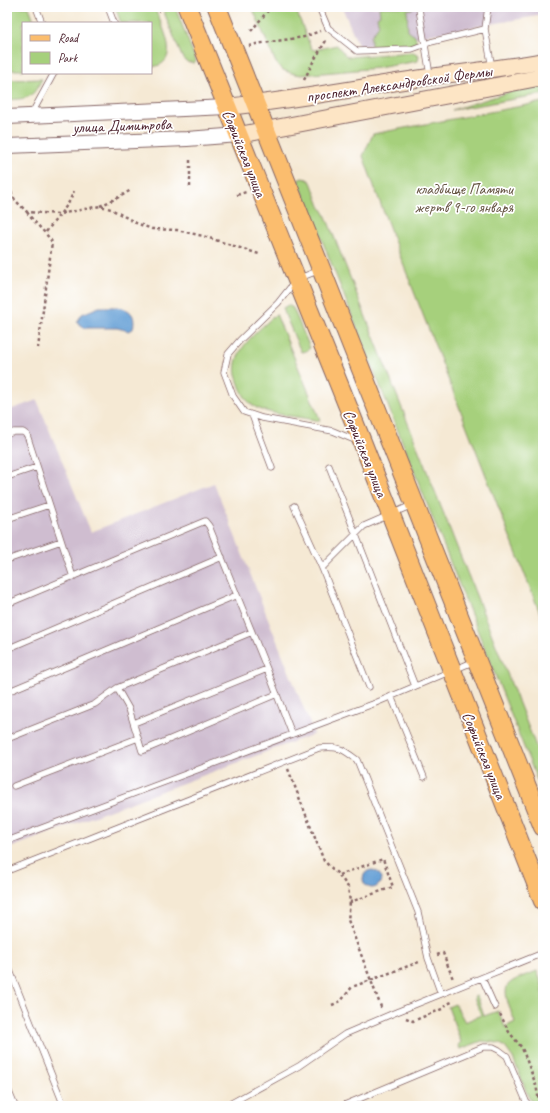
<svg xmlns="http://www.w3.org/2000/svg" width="550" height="1113" font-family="Caveat,sans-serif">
	<rect width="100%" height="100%" fill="#fff"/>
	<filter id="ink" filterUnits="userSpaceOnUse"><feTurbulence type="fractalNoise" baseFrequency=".025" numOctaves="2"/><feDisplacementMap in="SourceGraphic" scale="8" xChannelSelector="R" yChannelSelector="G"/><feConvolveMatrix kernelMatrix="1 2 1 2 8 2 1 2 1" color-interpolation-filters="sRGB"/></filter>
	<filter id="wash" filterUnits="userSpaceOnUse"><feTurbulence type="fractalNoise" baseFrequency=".012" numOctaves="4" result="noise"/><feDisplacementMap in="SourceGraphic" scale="16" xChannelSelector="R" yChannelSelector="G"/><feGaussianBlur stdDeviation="0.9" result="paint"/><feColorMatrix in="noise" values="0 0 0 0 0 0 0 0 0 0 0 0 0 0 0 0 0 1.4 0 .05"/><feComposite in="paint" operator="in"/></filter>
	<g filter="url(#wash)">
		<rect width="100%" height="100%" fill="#f5e9d4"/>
		<path fill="#cfbdd0" d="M 342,7 L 543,7 L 543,15 L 359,47 Z
			M 37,400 L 91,532 L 214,483 L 314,734 L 7,849 L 7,411 Z"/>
		<path fill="#a6d07c" stroke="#787854" d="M 7,7 L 29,7 L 35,23 L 23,23 L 23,70 L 7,70 Z
			M 115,7 L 154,7 C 161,24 184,64 151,67 L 151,23 L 121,23 Z
			M 162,7 L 175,7 L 195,58 L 196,61 L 194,63 L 187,62 L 182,57 Z
			M 252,7 L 295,7 L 311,48 L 314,50 L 337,45 L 346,56 L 349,57 L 413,52 L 419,55 L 418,61 L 378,68 L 301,75 L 291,73 L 283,70 L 276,63 Z
			M 379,7 L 415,7 L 415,8 L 407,10 C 408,17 407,24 408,31 L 415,36 L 417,42 L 411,45 L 371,48 L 371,36 L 379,25 L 377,17 L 380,15 Z
			M 42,79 C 31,100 29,98 7,100 L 7,80 Z
			M 543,85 L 543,94 L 452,110 L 513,91 Z
			M 543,102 L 543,621 L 398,251 L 363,156 L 373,134 L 378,133 Z
			M 302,178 L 307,179 L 311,182 L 320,206 L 325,214 L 543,764 L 543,795 L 298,180 Z
			M 288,305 L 293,308 L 310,348 L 306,351 L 301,352 L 286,317 L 283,308 Z
			M 276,314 L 319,417 L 320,421 C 302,417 273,415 257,408 C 247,403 244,396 240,387 C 239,383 237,379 236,375 C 231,349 260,330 276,314 Z
			M 537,971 L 543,987 L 543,1104 C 537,1105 533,1102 529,1098 L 513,1058 L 505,1047 L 499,1043 L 482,1041 L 460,1049 L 458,1045 L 461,1042 L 448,1007 L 455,1004 L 465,1022 L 481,1015 L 474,997 L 477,996 L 484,1016 L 498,1011 L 505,1027 L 515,1022 C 512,1012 500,990 510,983 C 516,978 530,974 537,971 Z"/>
		<path fill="#66a0d6" stroke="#586080" d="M 99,307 C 115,307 139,304 133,329 L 129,331 L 117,328 L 85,328 L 77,322 L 82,314 Z
			M363 879a9 9 0 1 1 18 0a9 9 0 1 1-18 0Z"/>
	</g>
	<g filter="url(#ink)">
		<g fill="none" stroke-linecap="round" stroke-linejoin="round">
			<defs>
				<path id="service" d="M 36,7 L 42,23
					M 108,7 L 114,23
					M 319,7 L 328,28 L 357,51 L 412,49 L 431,42 L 485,29
					M 488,7 L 485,29 L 492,68
					M 419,9 L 430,75
					M 31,115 L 54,73
					M 320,270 L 297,279 L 278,303 L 240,340 L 228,354 L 224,372 L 233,396 L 244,412 L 262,418 L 333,431 L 357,441
					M 252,415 L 272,468
					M 7,434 L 14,432 L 23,432 L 27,435 L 73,577
					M 329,466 L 415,686
					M 7,477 L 37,467
					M 294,506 L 322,568 L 369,687
					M 7,519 L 49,505
					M 7,560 L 61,541
					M 322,568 L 364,526 L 412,505
					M 7,604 L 205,521 L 209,526 L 267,669 L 292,734
					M 7,649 L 222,557
					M 117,688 L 129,709 L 142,751 L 277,694
					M 7,692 L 237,595
					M 391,696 L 424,777
					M 134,723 L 267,669
					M 7,739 L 95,704 L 117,688 L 252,632
					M 14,786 L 138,738
					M 7,841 L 373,704 L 475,661
					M 7,871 L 319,748 C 338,746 342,748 357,760 L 418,912 L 428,958 L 441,994
					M 7,963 L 64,1106
					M 482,978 L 495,1007
					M 7,1087 L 15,1106
					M 226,1106 L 299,1066 L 345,1034 L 394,1013 L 543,953
					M 342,1106 L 483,1047 L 493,1047 L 499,1050 L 507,1056 L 528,1106"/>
				<path id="tertiary" d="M 7,117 L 227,107
					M 7,146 L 187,139 L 239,135"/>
				<path id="secondary" d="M 227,107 C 295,100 361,87 429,77 C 467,72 505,68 543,61
					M 239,135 L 543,77"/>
				<path id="primary" d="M 187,7 L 363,444 L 543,901
					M 217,7 L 543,827"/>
			</defs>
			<use href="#service" stroke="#866666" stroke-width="7"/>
			<use href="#tertiary" stroke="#866666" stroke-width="16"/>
			<use href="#secondary" stroke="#866666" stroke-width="18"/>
			<use href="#primary" stroke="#866666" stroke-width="20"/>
			<path stroke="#866666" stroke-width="2.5" stroke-dasharray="3 3" stroke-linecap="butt" d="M 148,7 L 160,11
				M 251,31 L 271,7
				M 249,46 L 256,44 L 304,37 L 320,31
				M 304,80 L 313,62 L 327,39
				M 190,187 L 190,160
				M 11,192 L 15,200 L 27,212 L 60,214 L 100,206 L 111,209 L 136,223 L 152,229 L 177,230 L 203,236 L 259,254
				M 237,195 L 246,192
				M 100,206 L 121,196 L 131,190
				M 27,212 C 34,223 45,231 52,242 L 38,348
				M 46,232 L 68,204 L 74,191
				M 288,769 L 324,861 L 339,875 L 348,887 L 350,902 L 348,920 L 381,1007 L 383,1008
				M 339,875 L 383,859 L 393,887 L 350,902
				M 437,955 L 443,953 L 453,979
				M 332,1005 L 341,1001 L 352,987 L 419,962
				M 500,1014 L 509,1032 L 522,1048 L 536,1085 L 540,1106
				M 406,1018 L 413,1021 L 442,1009 L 447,1004 L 452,1002"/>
			<use href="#service" stroke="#fff" stroke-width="5.5"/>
			<use href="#tertiary" stroke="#fff" stroke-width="14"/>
			<use href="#secondary" stroke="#fde5c5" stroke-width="16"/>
			<use href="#primary" stroke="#fbbd6e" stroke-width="18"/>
		</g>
	</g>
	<g text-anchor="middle" stroke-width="3.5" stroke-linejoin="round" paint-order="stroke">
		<g font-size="16" fill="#4a1f2b" stroke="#fff">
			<text transform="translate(399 83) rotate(-8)" y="6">проспект Александровской Фермы</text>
			<text transform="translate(122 125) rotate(-2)" y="6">улица Димитрова</text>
			<text transform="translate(245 153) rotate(68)" y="6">Софийская улица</text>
			<text transform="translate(366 453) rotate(68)" y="6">Софийская улица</text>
			<text transform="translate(485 755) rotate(68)" y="6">Софийская улица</text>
		</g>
		<g font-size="16" fill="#665443" stroke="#fff">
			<text x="464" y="194">кладбище Памяти<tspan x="464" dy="18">жертв 9-го января</tspan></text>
		</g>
	</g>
	<rect width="550" height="1113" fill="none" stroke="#fff" stroke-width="24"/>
	<rect x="22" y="22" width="130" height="52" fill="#ffffff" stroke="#b7a5aa"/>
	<rect x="30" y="35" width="20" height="6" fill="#fbbd6e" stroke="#b7a5aa"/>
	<text x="58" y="42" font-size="12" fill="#4a1f2b">Road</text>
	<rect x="30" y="52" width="20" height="12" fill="#a6d07c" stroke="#b7a5aa"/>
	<text x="58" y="62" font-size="12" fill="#4a1f2b">Park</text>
</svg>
